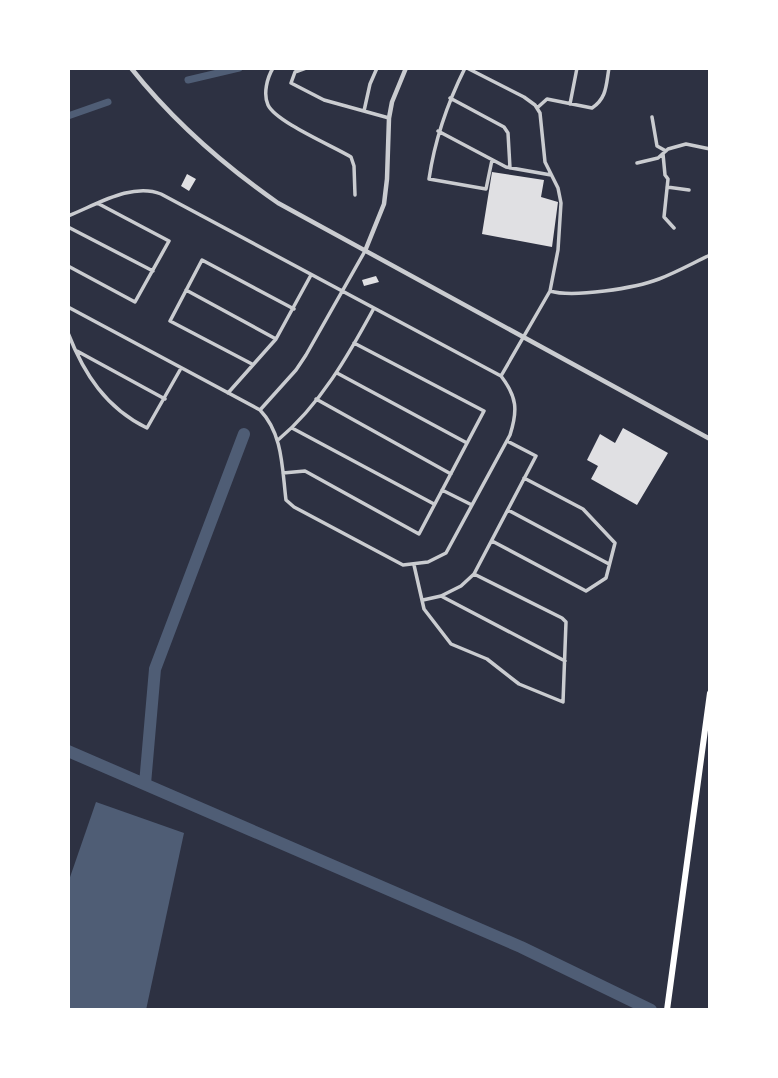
<svg xmlns="http://www.w3.org/2000/svg" width="778" height="1078" font-family="'PT Serif',serif">
	<rect width="100%" height="100%" fill="#2d3142"/>
	<path fill="#4f5d75" d="M 96,802 L 184,833 L 146,1010 L 68,1010 L 68,883 Z"/>
	<g fill="none" stroke-linecap="round" stroke-linejoin="round">
		<path stroke="#4f5d75" stroke-width="7" d="M 188,80 L 239,68
			M 68,116 L 108,102"/>
		<path stroke="#4f5d75" stroke-width="12" d="M 68,751 L 521,947 L 651,1010
			M 145,784 L 155,669 L 244,434"/>
	</g>
	<path fill="#e0e0e3" d="M 492,172 L 544,180 L 541,197 L 558,202 L 552,247 L 482,234 Z
		M 187,174 L 196,179 L 189,191 L 181,186 Z
		M 376,276 L 379,282 L 364,286 L 362,280 Z
		M 623,428 L 668,453 L 637,505 L 591,479 L 598,466 L 587,460 L 600,434 L 615,443 Z"/>
	<g fill="none" stroke-linecap="round" stroke-linejoin="round">
		<path stroke="#caccd0" stroke-width="3.5" d="M 273,68 C 267,78 263,94 268,105 C 276,122 333,146 351,157 L 354,166 L 355,195
			M 306,68 L 295,72 L 291,83 L 324,100 L 389,118
			M 465,68 C 447,104 435,138 429,179 L 486,189 L 492,160
			M 467,68 L 524,97 L 535,105 L 540,113 L 545,162 L 558,188 L 561,203 L 558,250 L 550,291 L 501,376
			M 450,98 L 504,127 L 508,133 L 510,168
			M 570,104 L 577,68
			M 537,108 L 547,99 L 592,108 C 607,98 606,85 609,68
			M 364,111 L 370,84 L 377,68
			M 652,117 L 657,146 L 666,151
			M 438,131 L 506,167 L 551,175
			M 663,154 L 665,175 L 668,179 L 664,217 L 674,228
			M 637,163 L 658,158 L 668,149 L 686,144 L 710,149
			M 667,187 L 689,190
			M 68,216 C 96,205 132,182 161,194 L 501,376 C 517,397 518,410 510,435 L 446,553 L 428,562 L 403,565 L 294,507 L 286,500 C 282,468 283,434 260,410 L 68,307
			M 68,227 L 153,271
			M 68,266 L 135,302 L 169,241 L 99,204
			M 186,290 L 276,339
			M 550,291 C 573,298 636,288 659,279 C 677,272 693,263 710,255
			M 68,333 C 84,374 106,408 147,428 L 180,370
			M 77,351 L 165,399
			M 252,364 L 170,321 L 202,260 L 294,309
			M 337,373 L 467,443
			M 228,393 L 276,339 L 311,275
			M 316,399 L 451,474
			M 260,410 L 296,370 L 306,355 L 365,251
			M 292,428 L 434,504
			M 278,440 C 320,405 348,356 374,308
			M 283,473 L 305,471 L 419,534 L 484,411 L 354,343
			M 442,490 L 472,505
			M 508,510 L 609,564
			M 492,541 L 586,591 L 606,578 L 615,543 L 583,509 L 524,478
			M 414,565 L 424,609 L 451,644 L 487,659 L 519,684 L 563,702 L 566,622 L 562,618 L 474,574
			M 441,596 L 565,661
			M 423,600 L 441,596 L 461,586 L 474,574 L 536,456 L 507,441"/>
		<path stroke="#caccd0" stroke-width="4.5" d="M 131,68 C 173,121 222,164 278,203 L 710,439
			M 365,251 L 384,204 L 387,179 L 389,118 L 392,102 L 406,68"/>
		<path stroke="#fff" stroke-width="6" d="M 667,1010 L 710,693"/>
	</g>
	<rect width="778" height="1078" fill="none" stroke="#ffffff" stroke-width="140"/>
</svg>
